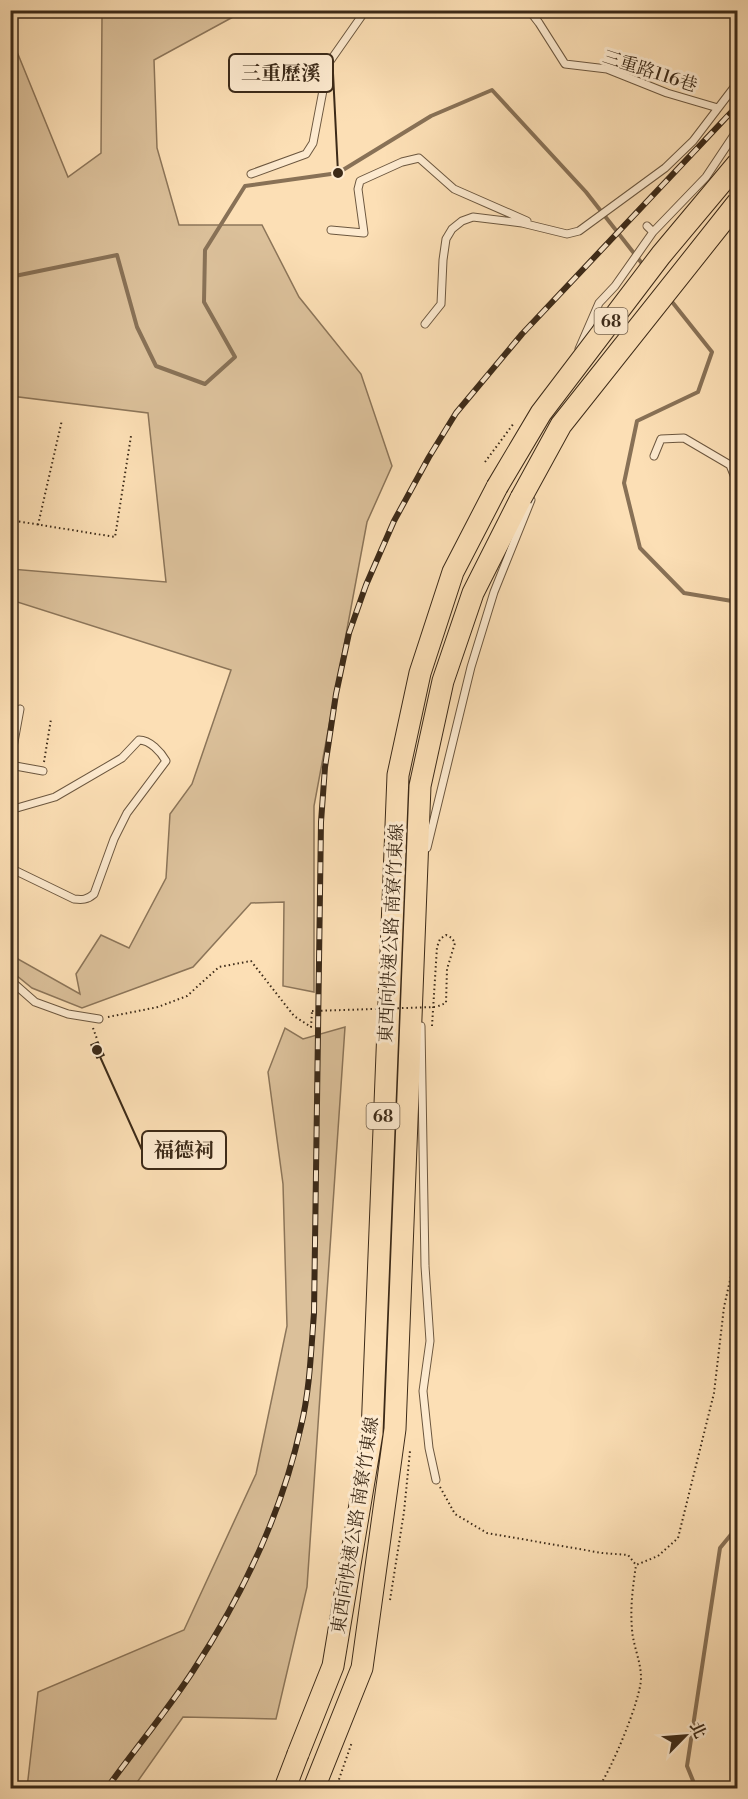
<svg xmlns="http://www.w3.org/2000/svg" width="748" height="1799" font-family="'Libre Bodoni','Noto Serif TC',serif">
	<rect width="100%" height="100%" fill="#fcdfb5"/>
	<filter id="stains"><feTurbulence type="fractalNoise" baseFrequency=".00333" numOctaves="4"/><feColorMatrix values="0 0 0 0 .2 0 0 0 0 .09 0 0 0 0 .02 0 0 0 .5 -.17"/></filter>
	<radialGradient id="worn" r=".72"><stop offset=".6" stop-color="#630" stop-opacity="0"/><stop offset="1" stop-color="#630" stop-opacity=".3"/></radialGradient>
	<path fill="#dbc09a" stroke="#8c7559" stroke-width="1.5" d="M 109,11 L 244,11 L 154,60 L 157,148 L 179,225 L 262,225 L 299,297 L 361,374 L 392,466 L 367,522 L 314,806 L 314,992 L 283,986 L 284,902 L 251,903 L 193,967 L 82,1008 L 32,988 L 11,971 L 11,955 L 80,994 L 76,974 L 101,935 L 129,948 L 166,878 L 170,814 L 192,784 L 231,670 L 11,600 L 11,569 L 166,582 L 148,413 L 11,396 L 11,37 L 68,177 L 101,153 L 102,16 Z
		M 345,1027 L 307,1587 L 276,1719 L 183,1717 L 133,1788 L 27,1788 L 38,1692 L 184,1630 L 256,1474 L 287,1326 L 283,1184 L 268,1072 L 285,1028 L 303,1039 Z"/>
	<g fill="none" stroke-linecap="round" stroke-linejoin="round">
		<path stroke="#887156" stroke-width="4" d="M 10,277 L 117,255 L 137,327 L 156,366 L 205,384 L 235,357 L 204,302 L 205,250 L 245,186 L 338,173 L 431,116 L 492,90 L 586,192 L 644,266
			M 669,298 L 712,352 L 698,392 L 637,421 L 624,483 L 640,548 L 684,593 L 738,602
			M 696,1788 L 687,1766 L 720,1548 L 738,1526"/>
	</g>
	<path fill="#a0886a" stroke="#3c2a18" stroke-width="1.5" d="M 98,1042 L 104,1055 L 97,1058 L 91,1045 Z"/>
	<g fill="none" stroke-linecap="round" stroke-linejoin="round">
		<defs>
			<path id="service" d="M 529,10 L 539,23 L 565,64 L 607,69 L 667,93 L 718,108
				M 251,174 L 306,154 L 313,143 L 328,64 L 363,14 L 370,10
				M 647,226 L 653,232
				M 331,230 L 364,233 L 358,189 L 360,181 L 402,162 L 419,158 L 454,189 L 527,221
				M 425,324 L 441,304 L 443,260 L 446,239 L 452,229 L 462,221 L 473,217 L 522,223 L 567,234 L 579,231 L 665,168 L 693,141 L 738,82
				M 579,349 L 599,303 L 615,286 L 653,232 L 706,177 L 738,129
				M 654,456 L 661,439 L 684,438 L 730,465 L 738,485
				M 10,764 L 20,709
				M 10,765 L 43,771
				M 10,810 L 55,797 L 122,758 L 139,740 C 150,740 161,752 166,761 L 127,813 L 114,839 L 94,894 C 87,900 82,900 74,899 L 10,868
				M 427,848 L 471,667 L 494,592 L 531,500
				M 10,980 L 35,1002 L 68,1014 L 99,1019
				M 421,1026 L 425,1266 L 430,1341 L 423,1391 L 429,1448 L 436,1480"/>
			<path id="trunk" d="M 298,1754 L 333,1666 L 372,1433 L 398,775 L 420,673 L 453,572 L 497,487
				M 314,1788 L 362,1668 L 395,1429 L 420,786 L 443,681 L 473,593 L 521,498"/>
		</defs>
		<use href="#service" stroke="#6c573f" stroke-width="9"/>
		<use href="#trunk" stroke="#3c2a18" stroke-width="23"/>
		<path stroke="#3c2a18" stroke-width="2" stroke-dasharray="1.5 3" stroke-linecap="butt" d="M 485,462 L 514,423
			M 10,520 L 115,537 L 131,436
			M 38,525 L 62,420
			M 44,762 L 51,719
			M 108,1017 L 158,1007 L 187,996 L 219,967 L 251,961 L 294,1016 L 311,1027 L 312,1011
			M 432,1026 L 437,947 L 440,939 L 446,935 L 452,938 L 455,943 L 447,969 L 446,1003 L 436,1007
			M 93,1028 L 97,1039
			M 732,1201 L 738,1220
			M 440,1487 L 455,1514 L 487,1533 L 602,1553 L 628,1555 L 636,1565 L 658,1556 L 678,1538 L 714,1393 L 724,1307 L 738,1245
			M 390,1600 L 404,1512 L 410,1451
			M 336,1788 L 352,1742
			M 598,1788 C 611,1771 641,1699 641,1678 C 641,1661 633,1646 632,1629 C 630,1607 633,1586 636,1565"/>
		<use href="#service" stroke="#fdeacf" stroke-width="7"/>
		<use href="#trunk" stroke="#fcdfb5" stroke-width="21"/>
		<defs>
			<path id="rail" d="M 107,1788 C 135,1749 167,1711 193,1671 C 242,1596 282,1513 301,1426 C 310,1389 311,1350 314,1313 L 321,822 L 325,767 L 336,694 L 349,633 L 366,585 L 394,521 L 429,457 L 456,413 L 522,334 L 738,105"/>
		</defs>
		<use href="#rail" stroke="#3c2a18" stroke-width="6"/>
		<use href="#rail" stroke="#fdeacf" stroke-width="4" stroke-dasharray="11" stroke-linecap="butt"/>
		<defs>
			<path id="trunk-bridge" d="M 497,487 L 541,413 L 661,255 L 738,163
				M 521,498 L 561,425 L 738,202
				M 285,1788 L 298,1754"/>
		</defs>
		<use href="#trunk-bridge" stroke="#3c2a18" stroke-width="23" stroke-linecap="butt"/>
		<path stroke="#3c2a18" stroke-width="2" stroke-dasharray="1.5 3" stroke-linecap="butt" d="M 312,1011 L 436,1007"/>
		<use href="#trunk-bridge" stroke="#fcdfb5" stroke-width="21"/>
	</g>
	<g text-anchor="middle" stroke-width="6" stroke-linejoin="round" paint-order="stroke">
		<g fill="#fdeacf" stroke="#76644f" stroke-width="1.5">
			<rect x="594.5" y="308" width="33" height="26" rx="4.5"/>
			<rect x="366.5" y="1103" width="33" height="26" rx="4.5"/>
		</g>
		<g font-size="16" font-weight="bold" fill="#3c2a18">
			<text x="611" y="327">68</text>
			<text x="383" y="1122">68</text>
		</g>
		<g font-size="18" fill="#3c2a18" stroke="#fdeacf">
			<text transform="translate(650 71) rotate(18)" y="6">三重路116巷</text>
			<text transform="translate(391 933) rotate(-87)" y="6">東西向快速公路 南寮竹東線</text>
			<text transform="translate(355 1525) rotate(-81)" y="6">東西向快速公路 南寮竹東線</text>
		</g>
	</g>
	<path fill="none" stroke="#3c2a18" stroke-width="2" d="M338 173L333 73M97 1050L142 1150"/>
	<g fill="#3c2a18" stroke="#fdeacf" stroke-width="2">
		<circle cx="338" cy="173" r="6"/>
		<circle cx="97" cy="1050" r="6"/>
	</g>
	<g fill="#fdeacf" stroke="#3c2a18" stroke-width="2">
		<rect x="229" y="54" width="104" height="38" rx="6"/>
		<rect x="142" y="1131" width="84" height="38" rx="6"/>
	</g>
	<g font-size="20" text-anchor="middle" font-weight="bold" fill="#3c2a18">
		<text x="281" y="80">三重歷溪</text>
		<text x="184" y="1157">福德祠</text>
	</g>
	<rect width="748" height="1799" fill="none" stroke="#fcdfb5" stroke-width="36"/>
	<rect x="12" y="12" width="724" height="1775" fill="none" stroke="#3c2a18" stroke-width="3"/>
	<rect x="18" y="18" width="712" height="1763" fill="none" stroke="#3c2a18" stroke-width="1.5"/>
	<g transform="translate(685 1736) rotate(65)" stroke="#fdeacf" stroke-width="4.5" paint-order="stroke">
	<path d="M0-4.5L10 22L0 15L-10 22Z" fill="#3c2a18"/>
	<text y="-9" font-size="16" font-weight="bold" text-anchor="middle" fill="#3c2a18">北</text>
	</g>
	<rect width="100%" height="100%" filter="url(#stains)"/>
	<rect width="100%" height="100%" fill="url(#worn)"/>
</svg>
